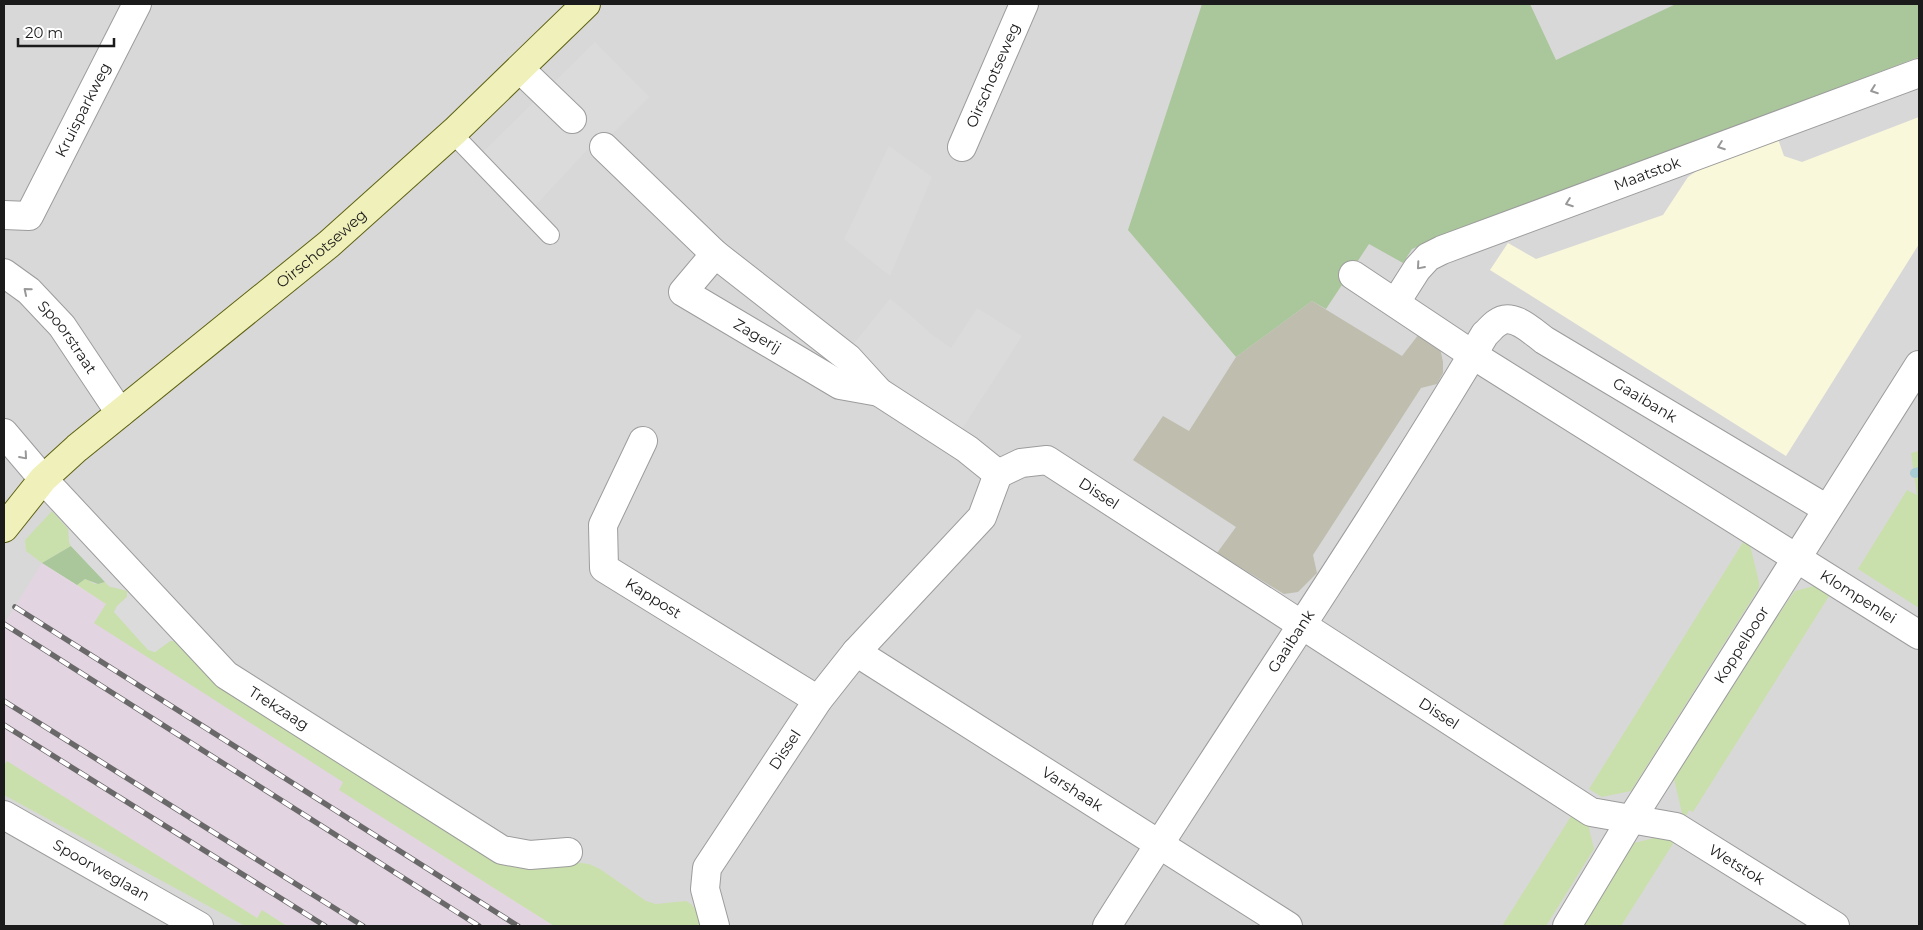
<svg xmlns="http://www.w3.org/2000/svg" width="1923" height="930" font-family="Montserrat,sans-serif">
	<rect width="100%" height="100%" fill="#ebe7e1"/>
	<path fill="#d9d8d8" d="M 4,4 L 1919,4 L 1919,926 L 554,926 L 64,605 L 98,599 L 43,563 L 4,625 Z
		M 4,760 L 257,918 L 287,926 L 4,926 L 4,766 L 5,763 Z"/>
	<path fill="#e3d4e1" d="M 42,563 L 106,604 L 95,621 L 344,783 L 340,790 L 554,926 L 287,926 L 262,911 L 257,918 L 7,762 L 4,766 L 4,625 Z"/>
	<path fill="#faf8db" d="M 1919,117 L 1919,244 L 1786,456 L 1490,270 L 1508,243 L 1536,259 L 1663,215 L 1688,177 L 1698,170 L 1778,139 L 1784,156 L 1802,162 Z"/>
	<path fill="#bebdae" d="M 1312,301 L 1402,356 L 1419,334 L 1440,348 L 1443,362 L 1443,373 L 1437,384 L 1421,388 L 1313,555 L 1317,573 L 1298,592 L 1284,594 L 1217,553 L 1236,527 L 1133,460 L 1163,416 L 1189,431 L 1236,357 Z"/>
	<path fill="#c9e0ac" d="M 1919,451 L 1919,608 L 1858,569 L 1907,490 L 1917,495 L 1911,453 Z
		M 52,511 L 68,529 L 69,542 L 71,546 L 42,563 L 26,551 L 25,540 Z
		M 1745,539 L 1750,545 L 1759,582 L 1759,588 L 1631,791 L 1602,797 L 1589,789 Z
		M 88,579 C 92,585 98,585 105,582 L 110,587 L 127,590 L 127,597 L 117,606 L 114,612 L 151,651 L 155,652 L 170,641 L 174,641 L 209,678 L 225,691 L 530,868 L 552,867 L 574,862 L 589,864 L 600,869 L 646,901 L 656,904 L 686,901 C 696,906 699,916 702,926 L 554,926 L 339,790 L 343,782 L 94,623 L 106,604 L 77,585 L 80,581 Z
		M 1814,586 L 1831,593 L 1693,812 L 1689,810 L 1686,816 L 1682,813 L 1674,779 L 1783,608 L 1795,591 Z
		M 7,761 L 257,918 L 262,910 L 287,926 L 245,926 L 4,795 L 4,766 Z
		M 1573,813 L 1587,820 L 1594,849 L 1546,926 L 1502,926 Z
		M 1670,834 L 1676,839 L 1621,926 L 1581,926 L 1634,843 Z"/>
	<path fill="#aac69b" d="M 1202,4 L 1530,4 L 1556,60 L 1676,4 L 1919,4 L 1919,57 L 1412,249 L 1403,263 L 1369,244 L 1326,309 L 1312,301 L 1236,357 L 1128,230 Z
		M 71,546 L 105,582 L 98,584 L 85,579 L 77,585 L 42,563 Z"/>
	<path fill="#dbdbdb" d="M 595,42 L 649,97 L 608,138 L 589,148 L 535,206 L 482,153 Z
		M 889,146 L 932,177 L 890,276 L 844,239 Z
		M 890,299 L 909,314 L 931,334 L 951,348 L 977,308 L 1022,336 L 962,429 L 897,387 L 872,362 L 852,346 Z
		M 69,530 L 72,530 L 175,639 L 174,641 L 170,641 L 155,652 L 148,650 L 114,612 L 117,606 L 127,597 L 127,591 L 109,586 L 71,546 L 69,542 Z"/>
	<g fill="none" stroke-linecap="round" stroke-linejoin="round">
		<path stroke="#a7ccd4" stroke-width="10" d="M 1915,473 L 1919,472"/>
		<defs>
			<path id="lane" d="M 452,133 L 550,235"/>
			<g id="street">
				<path d="M 520,69 L 572,119"/>
				<path d="M 604,147 L 715,254 L 848,358 L 879,392 L 967,449 L 998,474"/>
				<path id="s1" d="M 962,147 L 1024,4"/>
				<path id="s2" d="M 4,215 L 29,216 L 137,4"/>
				<path id="s3" d="M 715,254 L 683,292 L 840,385 L 879,392"/>
				<path id="s4" d="M 4,273 L 29,291 L 62,326 L 120,413"/>
				<path id="s5" d="M 1353,275 L 1473,355 L 1919,635"/>
				<path id="s6" d="M 1396,302 L 1417,269 L 1428,257 L 1442,250 L 1919,73"/>
				<path id="s7" d="M 4,433 L 43,479 L 226,675 L 502,850 L 530,855 L 568,852"/>
				<path id="s8" d="M 643,441 L 603,525 L 604,568 L 818,700"/>
				<path id="s9" d="M 856,652 L 1288,926"/>
				<path id="s10" d="M 4,815 L 199,926"/>
				<path id="s11" d="M 715,926 L 705,889 L 707,868 L 818,700 L 856,652 L 982,517 L 998,474 L 1021,463 L 1047,460 L 1591,812 L 1676,827 L 1835,926"/>
				<path id="s12" d="M 1107,926 C 1232,728 1365,535 1485,334 C 1489,331 1492,326 1497,323 C 1512,311 1532,331 1544,340 L 1827,509"/>
				<path id="s13" d="M 1567,926 L 1632,818 L 1919,365"/>
			</g>
			<g id="secondary">
				<path id="s14" d="M 4,528 L 43,479 L 77,448 L 329,244 L 455,131 L 586,4"/>
			</g>
		</defs>
		<use href="#lane" stroke="#9c9c9c" stroke-width="20"/>
		<use href="#street" stroke="#9c9c9c" stroke-width="30"/>
		<use href="#secondary" stroke="#5e6211" stroke-width="30"/>
		<use href="#lane" stroke="#fff" stroke-width="18"/>
		<use href="#street" stroke="#fff" stroke-width="28"/>
		<use href="#secondary" stroke="#f0f0ba" stroke-width="28"/>
		<defs>
			<path id="rail" d="M 15,607 L 518,926
				M 4,624 L 479,926
				M 4,701 L 363,926
				M 4,725 L 325,926"/>
		</defs>
		<use href="#rail" stroke="#696969" stroke-width="5.5"/>
		<use href="#rail" stroke="#fff" stroke-width="4" stroke-dasharray="11" stroke-linecap="butt"/>
	</g>
	<defs><path id="oneway-chevron" d="M-2-3.5L2.5 0L-2 3.5" fill="none" stroke-width="1.6" stroke-linecap="round" stroke-linejoin="round" transform="scale(1.25)"/></defs>
	<g stroke="#989898">
		<use href="#oneway-chevron" transform="translate(1874 90) rotate(160)"/>
		<use href="#oneway-chevron" transform="translate(1721 146) rotate(160)"/>
		<use href="#oneway-chevron" transform="translate(1569 203) rotate(160)"/>
		<use href="#oneway-chevron" transform="translate(1420 266) rotate(131)"/>
		<use href="#oneway-chevron" transform="translate(27 291) rotate(-140)"/>
		<use href="#oneway-chevron" transform="translate(24 456) rotate(49)"/>
	</g>
	<g text-anchor="middle" stroke-width="4.5" stroke-linejoin="round" paint-order="stroke">
		<g font-size="15" fill="#1b1b1b" stroke="#fff">
			<text dy="5" stroke="none"><textPath href="#s1" startOffset="78">Oirschotseweg</textPath></text>
			<text dy="5" stroke="none"><textPath href="#s2" startOffset="144">Kruisparkweg</textPath></text>
			<text dy="5" stroke="none"><textPath href="#s6" startOffset="290">Maatstok</textPath></text>
			<text dy="5" stroke="none"><textPath href="#s14" startOffset="424">Oirschotseweg</textPath></text>
			<text dy="5" stroke="none"><textPath href="#s3" startOffset="136">Zagerij</textPath></text>
			<text dy="5" stroke="none"><textPath href="#s4" startOffset="91">Spoorstraat</textPath></text>
			<text dy="5" stroke="none"><textPath href="#s12" startOffset="890">Gaaibank</textPath></text>
			<text dy="5" stroke="none"><textPath href="#s11" startOffset="666">Dissel</textPath></text>
			<text dy="5" stroke="none"><textPath href="#s5" startOffset="599">Klompenlei</textPath></text>
			<text dy="5" stroke="none"><textPath href="#s8" startOffset="194">Kappost</textPath></text>
			<text dy="5" stroke="none"><textPath href="#s12" startOffset="339">Gaaibank</textPath></text>
			<text dy="5" stroke="none"><textPath href="#s13" startOffset="331">Koppelboor</textPath></text>
			<text dy="5" stroke="none"><textPath href="#s7" startOffset="391">Trekzaag</textPath></text>
			<text dy="5" stroke="none"><textPath href="#s11" startOffset="1071">Dissel</textPath></text>
			<text dy="5" stroke="none"><textPath href="#s11" startOffset="201">Dissel</textPath></text>
			<text dy="5" stroke="none"><textPath href="#s9" startOffset="256">Varshaak</textPath></text>
			<text dy="5" stroke="none"><textPath href="#s11" startOffset="1410">Wetstok</textPath></text>
			<text dy="5" stroke="none"><textPath href="#s10" startOffset="112">Spoorweglaan</textPath></text>
		</g>
	</g>
	<rect width="1923" height="930" fill="none" stroke="#1b1b1b" stroke-width="10"/>
	<path d="M18 38v8h96v-8" fill="none" stroke="#1b1b1b" stroke-width="2.5"/>
	<text x="25" y="38" font-size="15" fill="#1b1b1b" stroke="#ffffff" stroke-width="4" paint-order="stroke">20 m</text>
</svg>
